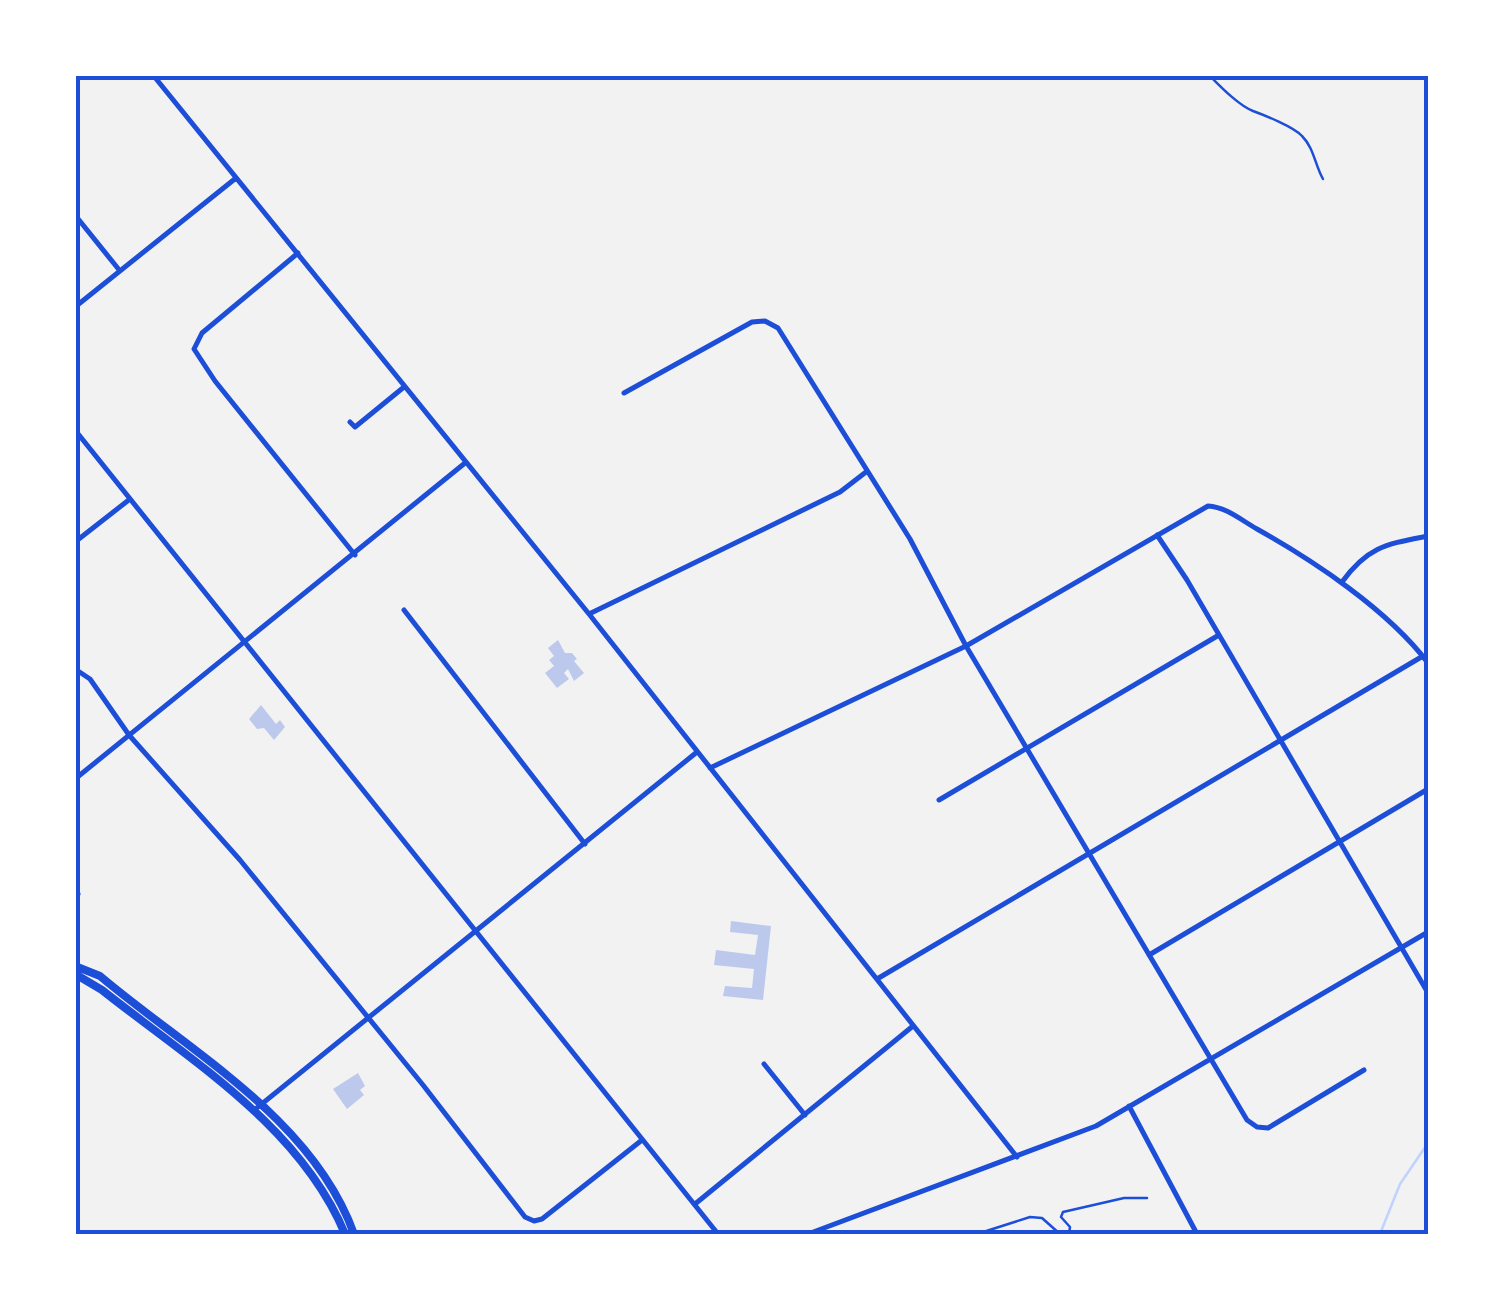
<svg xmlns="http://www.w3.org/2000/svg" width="1503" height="1309" font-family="Montserrat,sans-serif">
	<rect width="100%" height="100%" fill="#f2f2f2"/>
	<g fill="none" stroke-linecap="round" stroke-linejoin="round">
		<path stroke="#bfd3fe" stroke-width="2.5" d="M 1380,1234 L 1400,1184 L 1428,1143"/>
	</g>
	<path fill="#bdc9ec" d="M 558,640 L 565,653 L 572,653 L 577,659 L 574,661 L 584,673 L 574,681 L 568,669 L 564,673 L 569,679 L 557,688 L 545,673 L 554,666 L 549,660 L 554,656 L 548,648 Z
		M 261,705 L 276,724 L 280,720 L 285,727 L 274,740 L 264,728 L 257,729 L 249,719 Z
		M 731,921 L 771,926 L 763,1000 L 723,996 L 725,986 L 752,988 L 754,969 L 714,965 L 716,950 L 755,955 L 758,935 L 730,932 Z
		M 358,1073 L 365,1086 L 360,1090 L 364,1095 L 347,1109 L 333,1089 Z"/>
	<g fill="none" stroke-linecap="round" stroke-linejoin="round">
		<path stroke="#1d4ed8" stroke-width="2.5" d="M 1209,75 C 1220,86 1238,105 1253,111 C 1264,115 1294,127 1302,136 C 1314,148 1315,165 1323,179
			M 977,1234 L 1030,1217 L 1042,1218 L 1060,1234
			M 1069,1234 L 1070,1227 L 1061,1217 L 1063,1212 L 1124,1198 L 1147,1198"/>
		<path stroke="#1d4ed8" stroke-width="5" d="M 153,75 L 589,614 L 1017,1157
			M 75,215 L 120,271
			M 298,253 L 202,333 L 194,349 L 215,381 L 355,555
			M 75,307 L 236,178
			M 624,393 L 752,322 L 765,321 L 778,328 L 910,539 L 966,646 L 1247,1120 L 1257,1127 L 1268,1128 L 1364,1070
			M 350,422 L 355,427 L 404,387
			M 75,430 L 718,1234
			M 1157,535 L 1187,580 L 1428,993
			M 75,542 L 130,499
			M 1342,582 C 1368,546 1387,544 1428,536
			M 404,610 L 585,844
			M 589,614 L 840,492 L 866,472
			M 75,669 L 90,679 L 129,735 L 240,860 L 423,1085 L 525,1217 L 534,1221 L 542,1219 L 642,1140
			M 710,768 L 966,646 L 1208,506 C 1226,507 1241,520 1257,529 C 1314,561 1388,610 1428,663
			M 75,779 L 465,463
			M 939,800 L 1219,635
			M 75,886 L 78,894
			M 1149,955 L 1428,789
			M 877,979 L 1423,656
			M 764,1064 L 805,1115
			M 1129,1106 L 1197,1234
			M 253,1111 L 697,752
			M 695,1204 L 913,1026
			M 808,1234 L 1096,1126 L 1428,932"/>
		<path stroke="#1d4ed8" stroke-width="8" d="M 75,966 L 100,976 C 190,1052 313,1119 354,1234
			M 75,974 L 102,990 C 190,1060 300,1126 345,1234"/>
	</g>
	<rect width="1503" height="1309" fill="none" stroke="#ffffff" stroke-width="155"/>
	<rect x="78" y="78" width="1348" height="1154" fill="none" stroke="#1d4ed8" stroke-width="4"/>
</svg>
